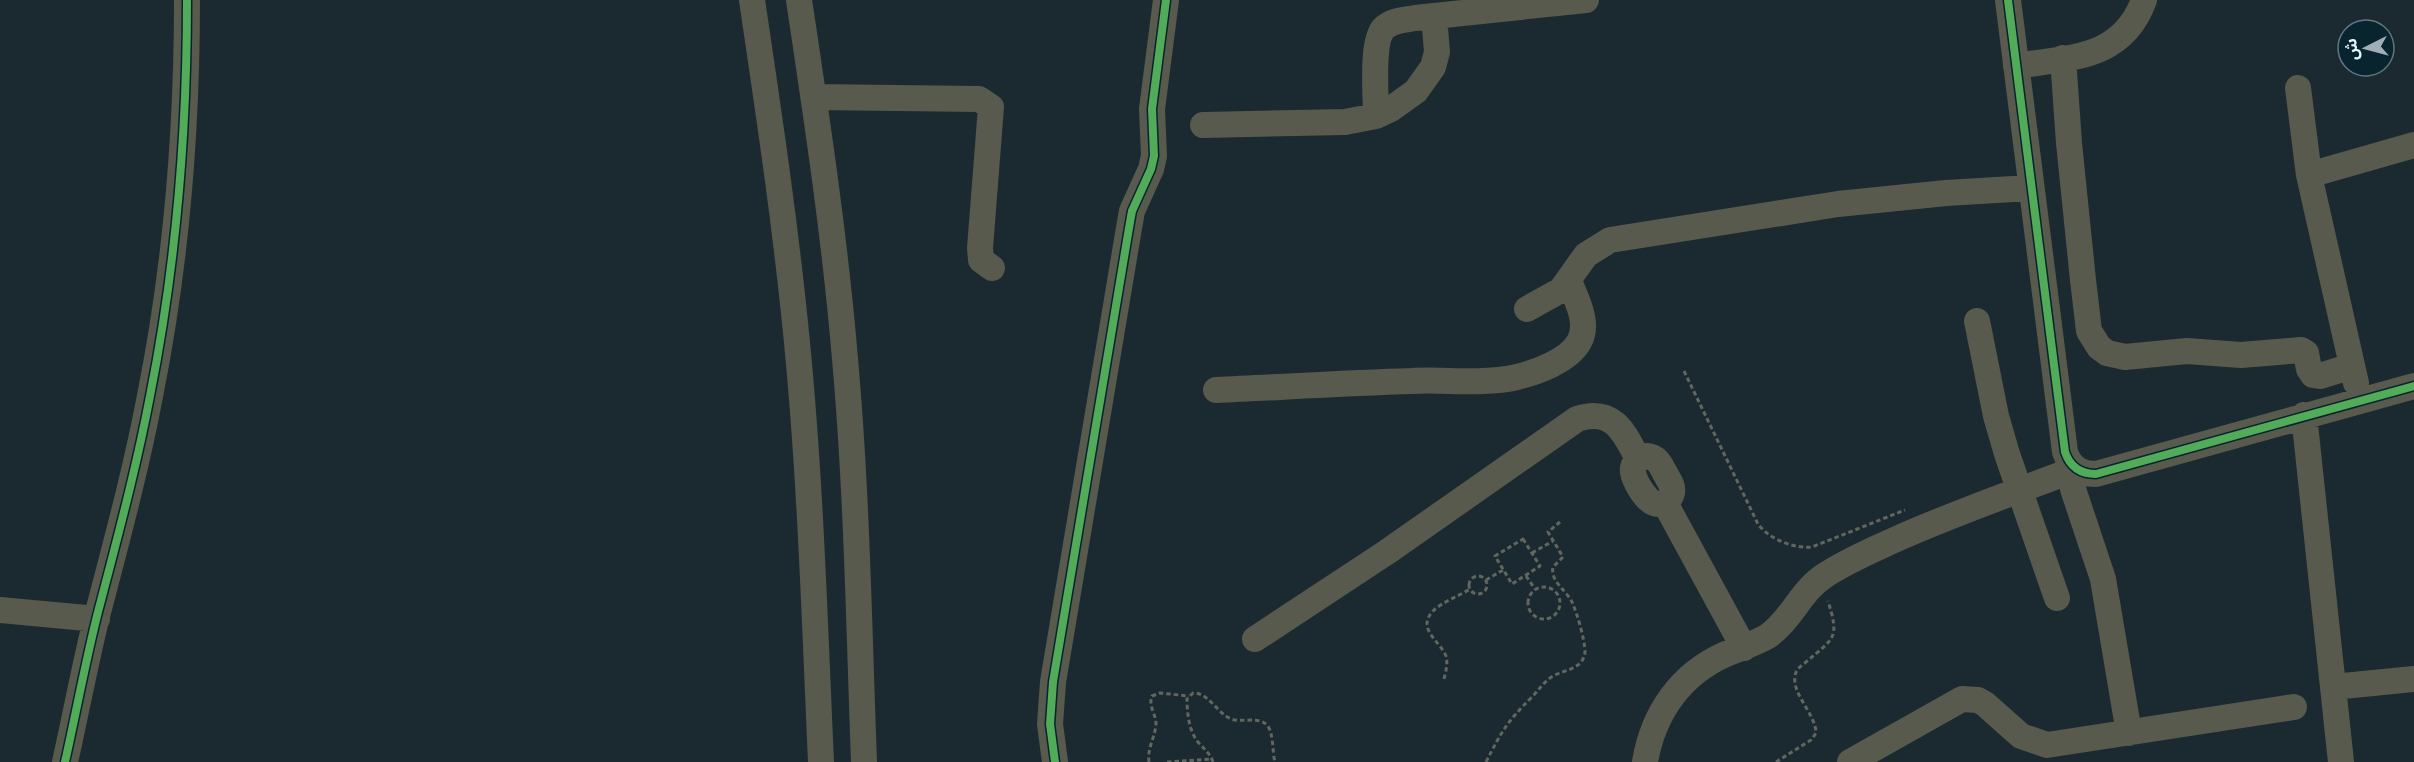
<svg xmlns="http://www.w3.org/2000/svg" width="2414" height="762" font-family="'Libre Baskerville','Noto Sans Arabic',serif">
	<rect width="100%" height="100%" fill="#1b2a30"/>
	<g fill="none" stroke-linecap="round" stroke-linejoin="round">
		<path stroke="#61665e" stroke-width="3" stroke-dasharray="4.5 3" stroke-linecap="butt" d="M 1684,371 L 1758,524 C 1769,539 1794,549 1812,547 L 1905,510
			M 1523,539 L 1540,566 L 1512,584 L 1495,556 Z
			M 1532,553 L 1553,541
			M 1526,576 L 1535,589
			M1469 585a9 9 0 1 1 18 0a9 9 0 1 1-18 0Z
			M 1486,580 L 1503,570
			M1528 603a16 16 0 1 1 32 0a16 16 0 1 1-32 0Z
			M 1444,679 C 1446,671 1448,663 1446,656 C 1440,641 1416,629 1433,611 C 1442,602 1459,596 1470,589
			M 1149,762 C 1147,748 1155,738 1156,724 C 1156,714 1148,706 1152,696 L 1160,693 L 1189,696
			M 1167,762 L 1212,759
			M 1213,762 C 1210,753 1204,749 1198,742 C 1189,731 1187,713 1187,699 L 1193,693 C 1208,692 1217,713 1231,719 C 1242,723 1258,716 1267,725 C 1274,733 1272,752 1275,762
			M 1486,762 C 1502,731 1506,723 1531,698 C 1538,691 1542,684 1550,678 C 1562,669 1583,671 1585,652 C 1585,640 1577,613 1572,602 C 1566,590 1550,581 1553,567 L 1563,557 L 1548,532 L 1560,522
			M 1776,762 L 1811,740 L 1816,733 C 1816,715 1792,694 1795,677 C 1795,670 1801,666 1806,662 C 1834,638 1840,639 1828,601"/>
		<path stroke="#585a4d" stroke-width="26" d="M 752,0 C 770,121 788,242 799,364 C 811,496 815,629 821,762
			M 799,0 C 817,120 835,239 845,359 C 857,493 859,628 864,762
			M 2008,0 L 2065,452 C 2070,467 2080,474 2096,474 L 2414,386
			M 2063,58 L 2069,143 L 2083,280 L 2089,331 L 2099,347 L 2107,353 L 2125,357 L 2187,351 L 2241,355 L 2301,350 L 2306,353 L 2309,369 L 2313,375 L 2320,376 L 2352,366
			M 2016,66 C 2070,57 2122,60 2144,0
			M 2298,88 L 2309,175 L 2356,383
			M 814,97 L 979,99 L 991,107 L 980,248 L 981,260 L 992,268
			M 1376,116 C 1376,96 1371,41 1384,28 C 1392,20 1404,20 1415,18 L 1586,0
			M 1203,125 L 1345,122 L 1376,116 L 1391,109 L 1416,91 L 1433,67 L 1437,52 L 1434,16
			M 2309,175 L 2414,145
			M 1527,309 L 1561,290 L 1586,255 L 1610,240 L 1838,204 L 1946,193 L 2030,188
			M 1977,321 L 1996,416 L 2007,454 L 2057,598
			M 1216,390 C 1282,387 1347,383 1412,381 C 1447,379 1482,385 1517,377 C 1537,372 1568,361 1579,342 C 1590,323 1576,299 1569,281
			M 2304,415 L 2341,762
			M 1647,456 C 1658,457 1661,466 1666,475 C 1668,479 1672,484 1672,488 C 1674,498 1663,507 1654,503 C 1645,500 1634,480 1633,472 C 1632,466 1635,463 1638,459 Z
			M 2076,469 L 2073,489 L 2103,579 L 2129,733
			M 1665,503 L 1744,648
			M 0,610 L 97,619
			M 1255,639 L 1387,552 L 1577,419 C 1613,407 1624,432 1638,459
			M 2333,687 L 2414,679
			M 65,762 C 76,713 85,664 97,616 C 116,543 136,470 150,396 C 176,266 187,132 187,0
			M 1055,762 L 1050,724 L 1053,682 L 1129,228 L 1132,211 L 1151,169 L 1154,156 L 1152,109 L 1166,0
			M 1645,762 C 1653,714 1680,674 1726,654 C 1740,648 1755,644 1768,636 C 1791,620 1801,591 1824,576 C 1848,560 1875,549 1901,537 C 1958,512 2017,491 2076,469
			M 1850,762 L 1962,699 L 1978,700 L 1985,704 L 2021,736 L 2047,745 L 2294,707"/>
		<defs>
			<path id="cycleway" d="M 2008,0 L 2065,452 C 2070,467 2080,474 2096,474 L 2414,386
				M 65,762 C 76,713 85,664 97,616 C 116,543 136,470 150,396 C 176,266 187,132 187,0
				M 1055,762 L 1050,724 L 1053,682 L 1129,228 L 1132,211 L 1151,169 L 1154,156 L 1152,109 L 1166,0"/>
		</defs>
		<use href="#cycleway" stroke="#08242f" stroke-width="11"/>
		<use href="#cycleway" stroke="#51ab58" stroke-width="8"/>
	</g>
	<g transform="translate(2366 48) rotate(264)"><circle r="28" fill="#08242f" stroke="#617881" stroke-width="1.5"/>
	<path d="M0-4.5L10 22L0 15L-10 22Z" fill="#9fafb5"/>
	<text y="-9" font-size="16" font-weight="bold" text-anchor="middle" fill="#e6f6fd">ش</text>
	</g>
</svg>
